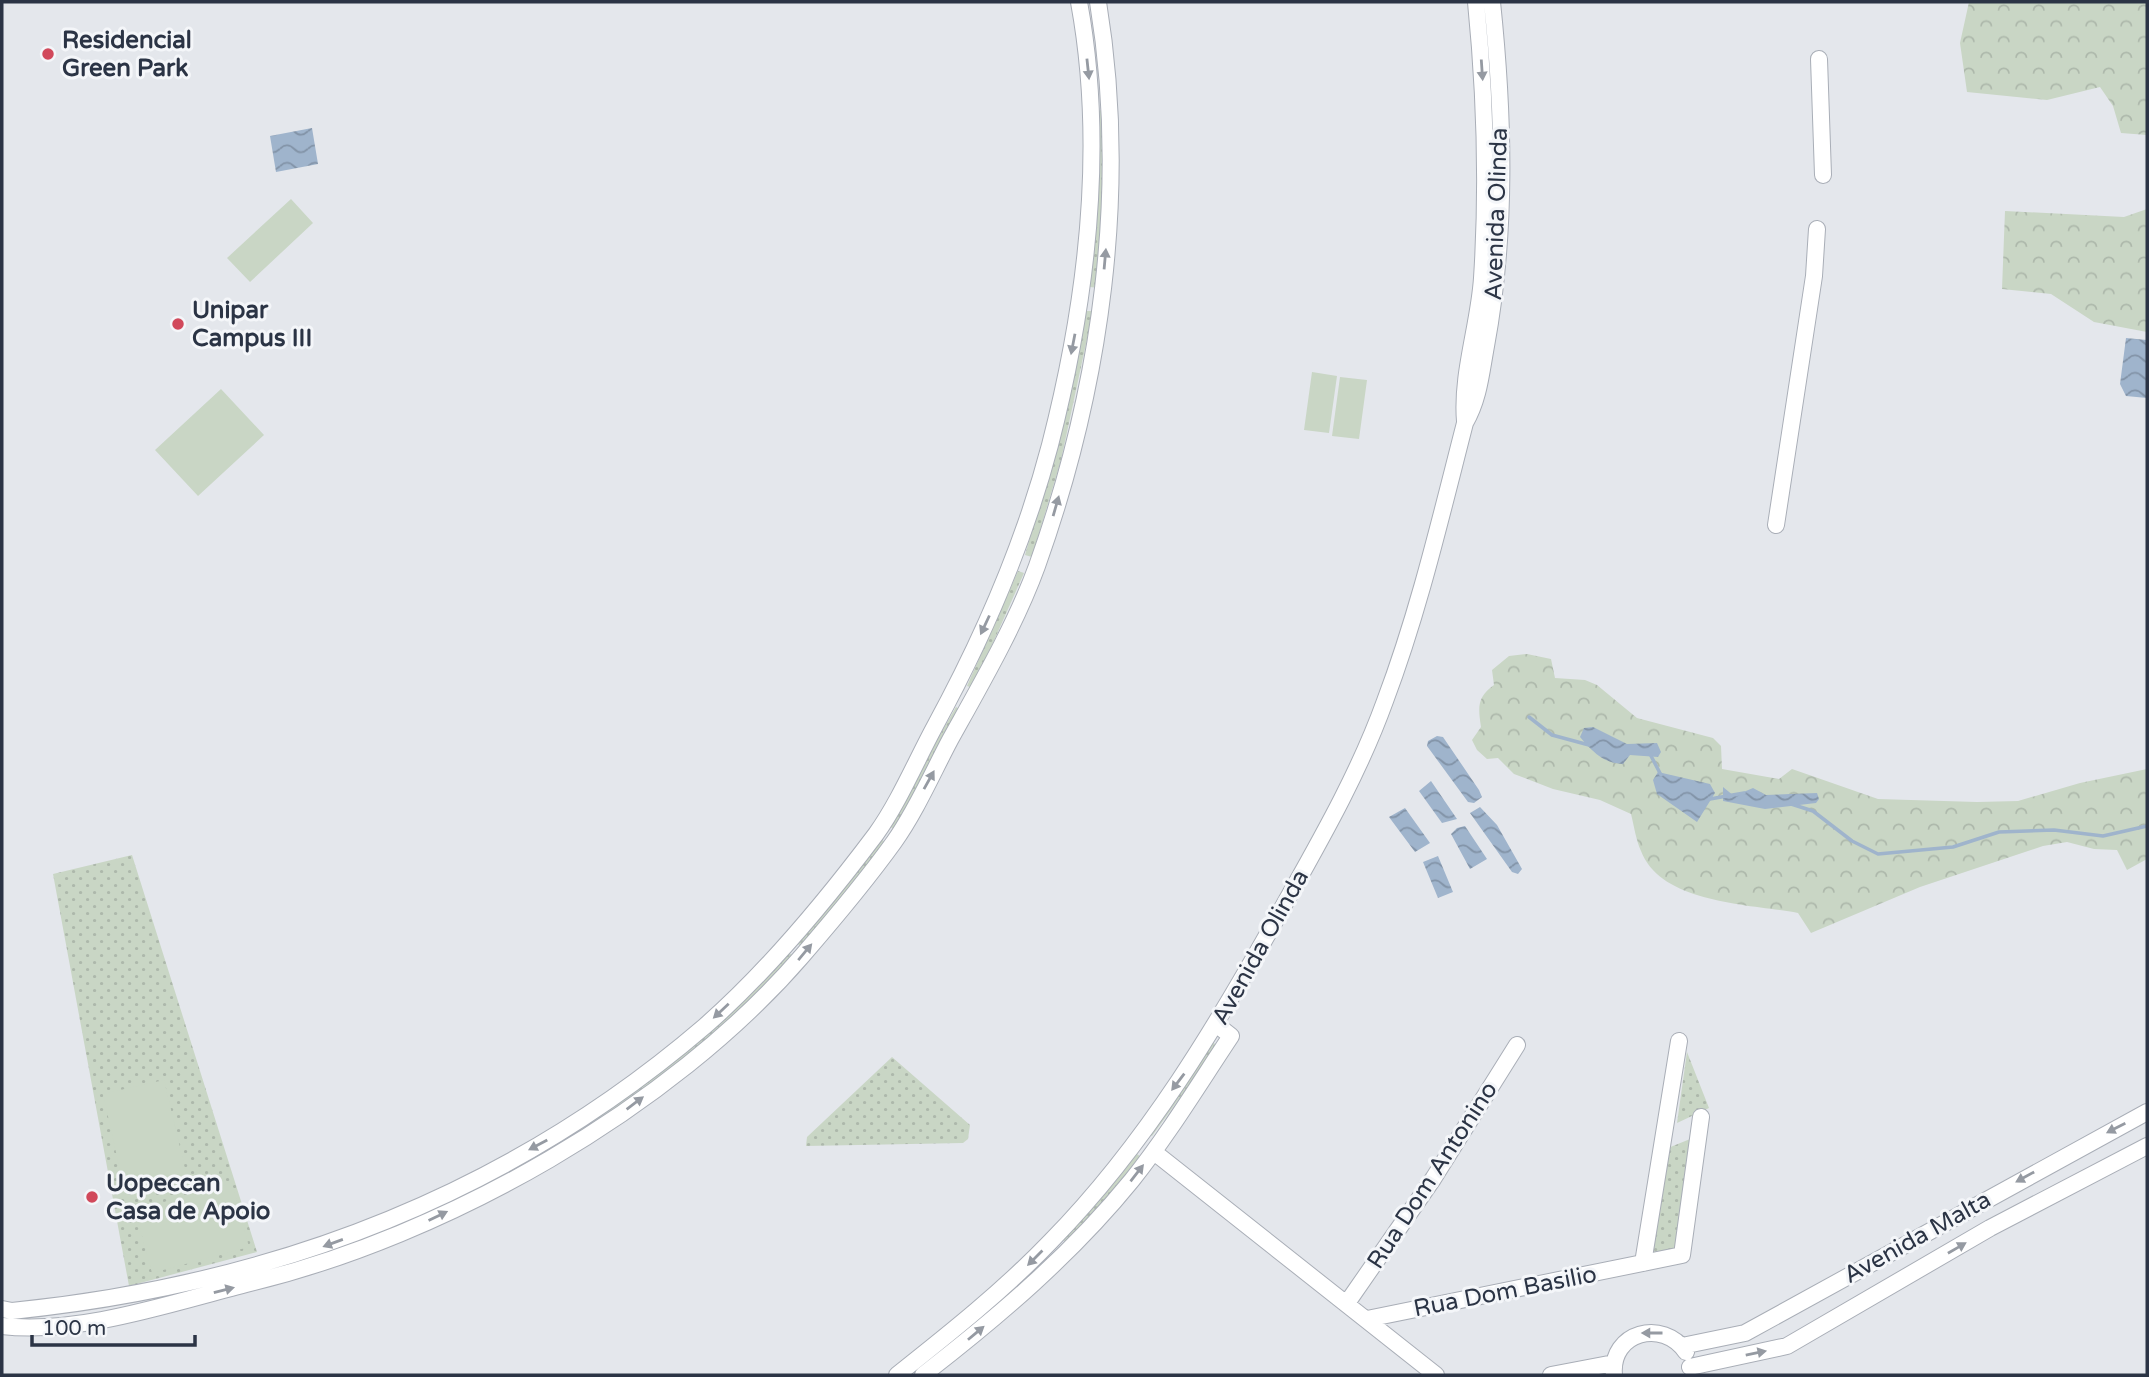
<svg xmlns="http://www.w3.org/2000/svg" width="2149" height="1377" font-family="'Varela Round',sans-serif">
	<defs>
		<pattern id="green-dots" width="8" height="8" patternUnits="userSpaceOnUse" patternTransform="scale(1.75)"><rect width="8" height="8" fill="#c9d6c5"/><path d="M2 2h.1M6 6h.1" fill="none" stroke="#adb8ab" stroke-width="1.8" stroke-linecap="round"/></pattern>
		<pattern id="forest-crowns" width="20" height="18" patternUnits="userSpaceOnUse" patternTransform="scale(1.75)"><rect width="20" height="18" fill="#c9d6c5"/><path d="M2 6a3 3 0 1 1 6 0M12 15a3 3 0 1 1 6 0" fill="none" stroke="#adb8ab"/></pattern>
		<pattern id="water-waves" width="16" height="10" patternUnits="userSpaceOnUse" patternTransform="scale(1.75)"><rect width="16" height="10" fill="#9fb4cc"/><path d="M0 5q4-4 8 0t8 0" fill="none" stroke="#8293a7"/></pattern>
	</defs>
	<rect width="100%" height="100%" fill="#e4e7ec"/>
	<path fill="url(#green-dots)" d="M 1103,110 L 1105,163 L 1098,288 L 1090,287 L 1096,220 L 1096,111 Z
		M 1085,311 L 1093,311 L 1061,460 L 1032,557 L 1025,555 L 1053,460 Z
		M 1018,571 L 1024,573 L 973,688 L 967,686 Z
		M 956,707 L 961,710 L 894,829 L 888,826 Z
		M 880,838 L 886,843 L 801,947 L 796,942 Z
		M 132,855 L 257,1252 L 129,1286 L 53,874 Z
		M 788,952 L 793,956 L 720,1030 L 629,1100 L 560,1147 L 557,1142 Z
		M 1213,1043 L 1218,1045 L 1152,1136 L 1148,1134 Z
		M 1687,1052 L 1709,1108 L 1677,1123 Z
		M 892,1057 L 970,1125 L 968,1139 L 963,1143 L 806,1146 L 807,1137 Z
		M 1695,1137 L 1679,1251 L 1652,1256 L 1668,1148 Z
		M 547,1148 L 549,1153 L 396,1230 L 282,1270 L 280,1265 L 394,1225 Z
		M 1137,1154 L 1141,1157 L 1067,1243 L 1063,1240 Z"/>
	<path fill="url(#forest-crowns)" d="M 1969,2 L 2147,2 L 2147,135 L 2121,133 L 2113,106 L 2100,87 L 2047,100 L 1967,92 L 1960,43 Z
		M 2147,209 L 2147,332 L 2094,322 L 2051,294 L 2002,289 L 2005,211 L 2124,217 Z
		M 1527,654 L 1551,659 L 1555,678 L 1585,680 L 1597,685 L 1637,718 L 1713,738 L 1721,746 L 1722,769 L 1779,779 L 1792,769 L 1878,799 L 1977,802 L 2018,801 L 2080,783 L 2147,769 L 2147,859 L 2127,870 L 2117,850 L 2094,849 L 2067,842 L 2043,846 L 1920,887 L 1811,933 L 1798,913 C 1751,904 1661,904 1641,851 C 1636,840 1634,826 1631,814 L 1600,800 L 1553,789 L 1514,774 L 1498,758 L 1487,759 L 1477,750 L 1472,740 L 1481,727 C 1478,707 1477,697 1494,685 L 1492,670 L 1509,656 Z"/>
	<path fill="#c9d6c5" d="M 291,199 L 313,223 L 250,282 L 227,258 Z
		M 1312,372 L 1337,376 L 1329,433 L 1304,430 Z
		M 1340,377 L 1367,380 L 1359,439 L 1332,436 Z
		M 221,389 L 264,435 L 198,496 L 155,450 Z
		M 164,1080 L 186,1173 L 124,1188 L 103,1094 Z
		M 232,1183 L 249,1247 L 152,1273 L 135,1210 Z"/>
	<path fill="url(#water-waves)" d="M 312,128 L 318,164 L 276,172 L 270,136 Z
		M 2126,338 L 2147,340 L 2147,398 L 2126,396 L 2120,384 Z
		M 1593,727 L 1627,744 L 1657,743 L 1661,752 L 1658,757 L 1630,755 L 1623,764 C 1603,763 1593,752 1580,737 L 1584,728 Z
		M 1437,736 L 1443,737 L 1479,790 L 1482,797 L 1474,803 L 1468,802 L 1427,746 L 1428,741 Z
		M 1658,772 L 1710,784 L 1715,793 L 1697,822 L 1657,794 L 1653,780 Z
		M 1431,781 L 1457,819 L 1442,823 L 1419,791 Z
		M 1723,787 L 1734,796 L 1753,788 L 1766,795 L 1817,793 L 1819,799 L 1816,803 L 1765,809 L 1723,801 Z
		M 1480,807 L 1497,825 L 1522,869 L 1518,874 L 1512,872 L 1470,813 Z
		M 1405,808 L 1430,843 L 1415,852 L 1389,817 Z
		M 1465,826 L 1487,859 L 1470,869 L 1451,834 L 1457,828 Z
		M 1438,856 L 1453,892 L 1438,898 L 1423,862 Z"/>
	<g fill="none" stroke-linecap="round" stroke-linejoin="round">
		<path stroke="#9fb4cc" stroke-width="3.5" d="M 1529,717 L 1552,735 L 1589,745
			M 1650,754 L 1661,775
			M 1710,799 L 1744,793
			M 1788,803 L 1813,811 L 1852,841 L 1878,854 L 1953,847 L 1999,832 L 2054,830 L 2103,836 L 2147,826"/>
		<defs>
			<path id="secondary" d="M 1819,59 L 1823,175
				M 1465,421 C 1461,374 1479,325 1482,278 C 1488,186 1485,93 1476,2
				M 1776,525 L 1814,276 L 1817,229
				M 1154,1152 L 1436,1375
				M 1643,1263 L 1679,1041
				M 1347,1303 L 1433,1179 L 1517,1045
				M 2,1309 L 12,1311 C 270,1285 507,1196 705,1026 C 769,970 825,902 876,834 C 899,802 916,761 935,726 C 984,636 1024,544 1050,445 C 1087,301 1106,149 1079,2
				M 1367,1319 L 1682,1255 L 1701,1117
				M 2,1326 C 80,1335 174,1302 250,1283 C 445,1236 670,1109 802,956 C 834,919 866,881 894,842 C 916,811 932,774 950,740 C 980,686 1016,624 1037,566 C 1101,387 1129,190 1098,2
				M 1682,1346 L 1745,1333 L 2147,1112
				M 1690,1367 L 1787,1346 L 1990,1228 L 2147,1146
				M 897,1375 C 950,1333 1004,1290 1051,1241 C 1147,1143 1218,1024 1284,905 C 1321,839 1359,773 1385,701 C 1419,611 1441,516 1465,423 C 1479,399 1481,373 1486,346 C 1507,233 1504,116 1492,2
				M 923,1375 C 998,1317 1072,1254 1132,1180 C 1168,1135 1199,1084 1231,1036 L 1217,1025
				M 1551,1375 L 1614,1363
				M 1614,1375 C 1610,1332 1663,1318 1686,1352"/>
		</defs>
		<use href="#secondary" stroke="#a9aeb7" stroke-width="18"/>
		<use href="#secondary" stroke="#fff" stroke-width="16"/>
	</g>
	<defs><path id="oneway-solid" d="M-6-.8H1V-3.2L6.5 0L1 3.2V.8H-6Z" transform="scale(1.75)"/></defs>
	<g fill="#959aa2">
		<use href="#oneway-solid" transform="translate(1088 69) rotate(84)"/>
		<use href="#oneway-solid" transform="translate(1482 70) rotate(86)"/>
		<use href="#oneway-solid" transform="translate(1105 259) rotate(-85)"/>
		<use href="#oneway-solid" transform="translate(1073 344) rotate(101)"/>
		<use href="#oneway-solid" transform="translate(1056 506) rotate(-74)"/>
		<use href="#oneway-solid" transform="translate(985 625) rotate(115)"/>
		<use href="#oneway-solid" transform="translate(929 780) rotate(-61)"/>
		<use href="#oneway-solid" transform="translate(805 952) rotate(-50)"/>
		<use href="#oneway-solid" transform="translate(721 1011) rotate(137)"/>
		<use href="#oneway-solid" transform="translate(1178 1082) rotate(127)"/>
		<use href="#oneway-solid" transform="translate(635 1103) rotate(-37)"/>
		<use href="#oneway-solid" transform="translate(2116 1128) rotate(153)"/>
		<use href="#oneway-solid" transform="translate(538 1145) rotate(152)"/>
		<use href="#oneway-solid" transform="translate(1137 1173) rotate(-52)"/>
		<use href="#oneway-solid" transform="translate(2025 1177) rotate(151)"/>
		<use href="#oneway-solid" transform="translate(438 1216) rotate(-26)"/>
		<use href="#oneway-solid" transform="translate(333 1243) rotate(160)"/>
		<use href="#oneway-solid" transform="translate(1957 1248) rotate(-30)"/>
		<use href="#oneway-solid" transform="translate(1035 1258) rotate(135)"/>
		<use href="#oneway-solid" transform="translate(224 1290) rotate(-14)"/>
		<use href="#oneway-solid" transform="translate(976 1333) rotate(-40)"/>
		<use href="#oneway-solid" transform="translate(1652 1333) rotate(180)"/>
		<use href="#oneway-solid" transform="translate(1756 1353) rotate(-12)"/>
	</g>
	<g fill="#d1495b" stroke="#f4f6f9" stroke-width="2.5">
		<circle cx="48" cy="54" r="7"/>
		<circle cx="178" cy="324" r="7"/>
		<circle cx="92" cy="1197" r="7"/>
	</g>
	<g text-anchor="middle" stroke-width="6" stroke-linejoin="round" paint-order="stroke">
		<g font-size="24" font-weight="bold" fill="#2b3445" stroke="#f4f6f9" text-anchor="start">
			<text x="62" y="48">Residencial<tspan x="62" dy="28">Green Park</tspan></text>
			<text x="192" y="318">Unipar<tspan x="192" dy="28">Campus III</tspan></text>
			<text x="106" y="1191">Uopeccan<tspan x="106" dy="28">Casa de Apoio</tspan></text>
		</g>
		<g font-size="24" fill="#2b3445" stroke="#f4f6f9">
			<text transform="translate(1496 214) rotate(-88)" y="8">Avenida Olinda</text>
			<text transform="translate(1260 947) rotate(-61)" y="8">Avenida Olinda</text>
			<text transform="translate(1432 1175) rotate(-57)" y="8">Rua Dom Antonino</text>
			<text transform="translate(1917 1237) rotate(-29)" y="8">Avenida Malta</text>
			<text transform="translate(1505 1291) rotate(-11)" y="8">Rua Dom Basilio</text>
		</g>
	</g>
	<rect width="2149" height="1377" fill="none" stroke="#2b3445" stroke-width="7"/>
	<path d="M32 1335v10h163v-10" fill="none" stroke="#2b3445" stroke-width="3.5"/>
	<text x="42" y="1335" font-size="21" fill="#2b3445" stroke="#f4f6f9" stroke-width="5" paint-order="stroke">100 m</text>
</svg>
